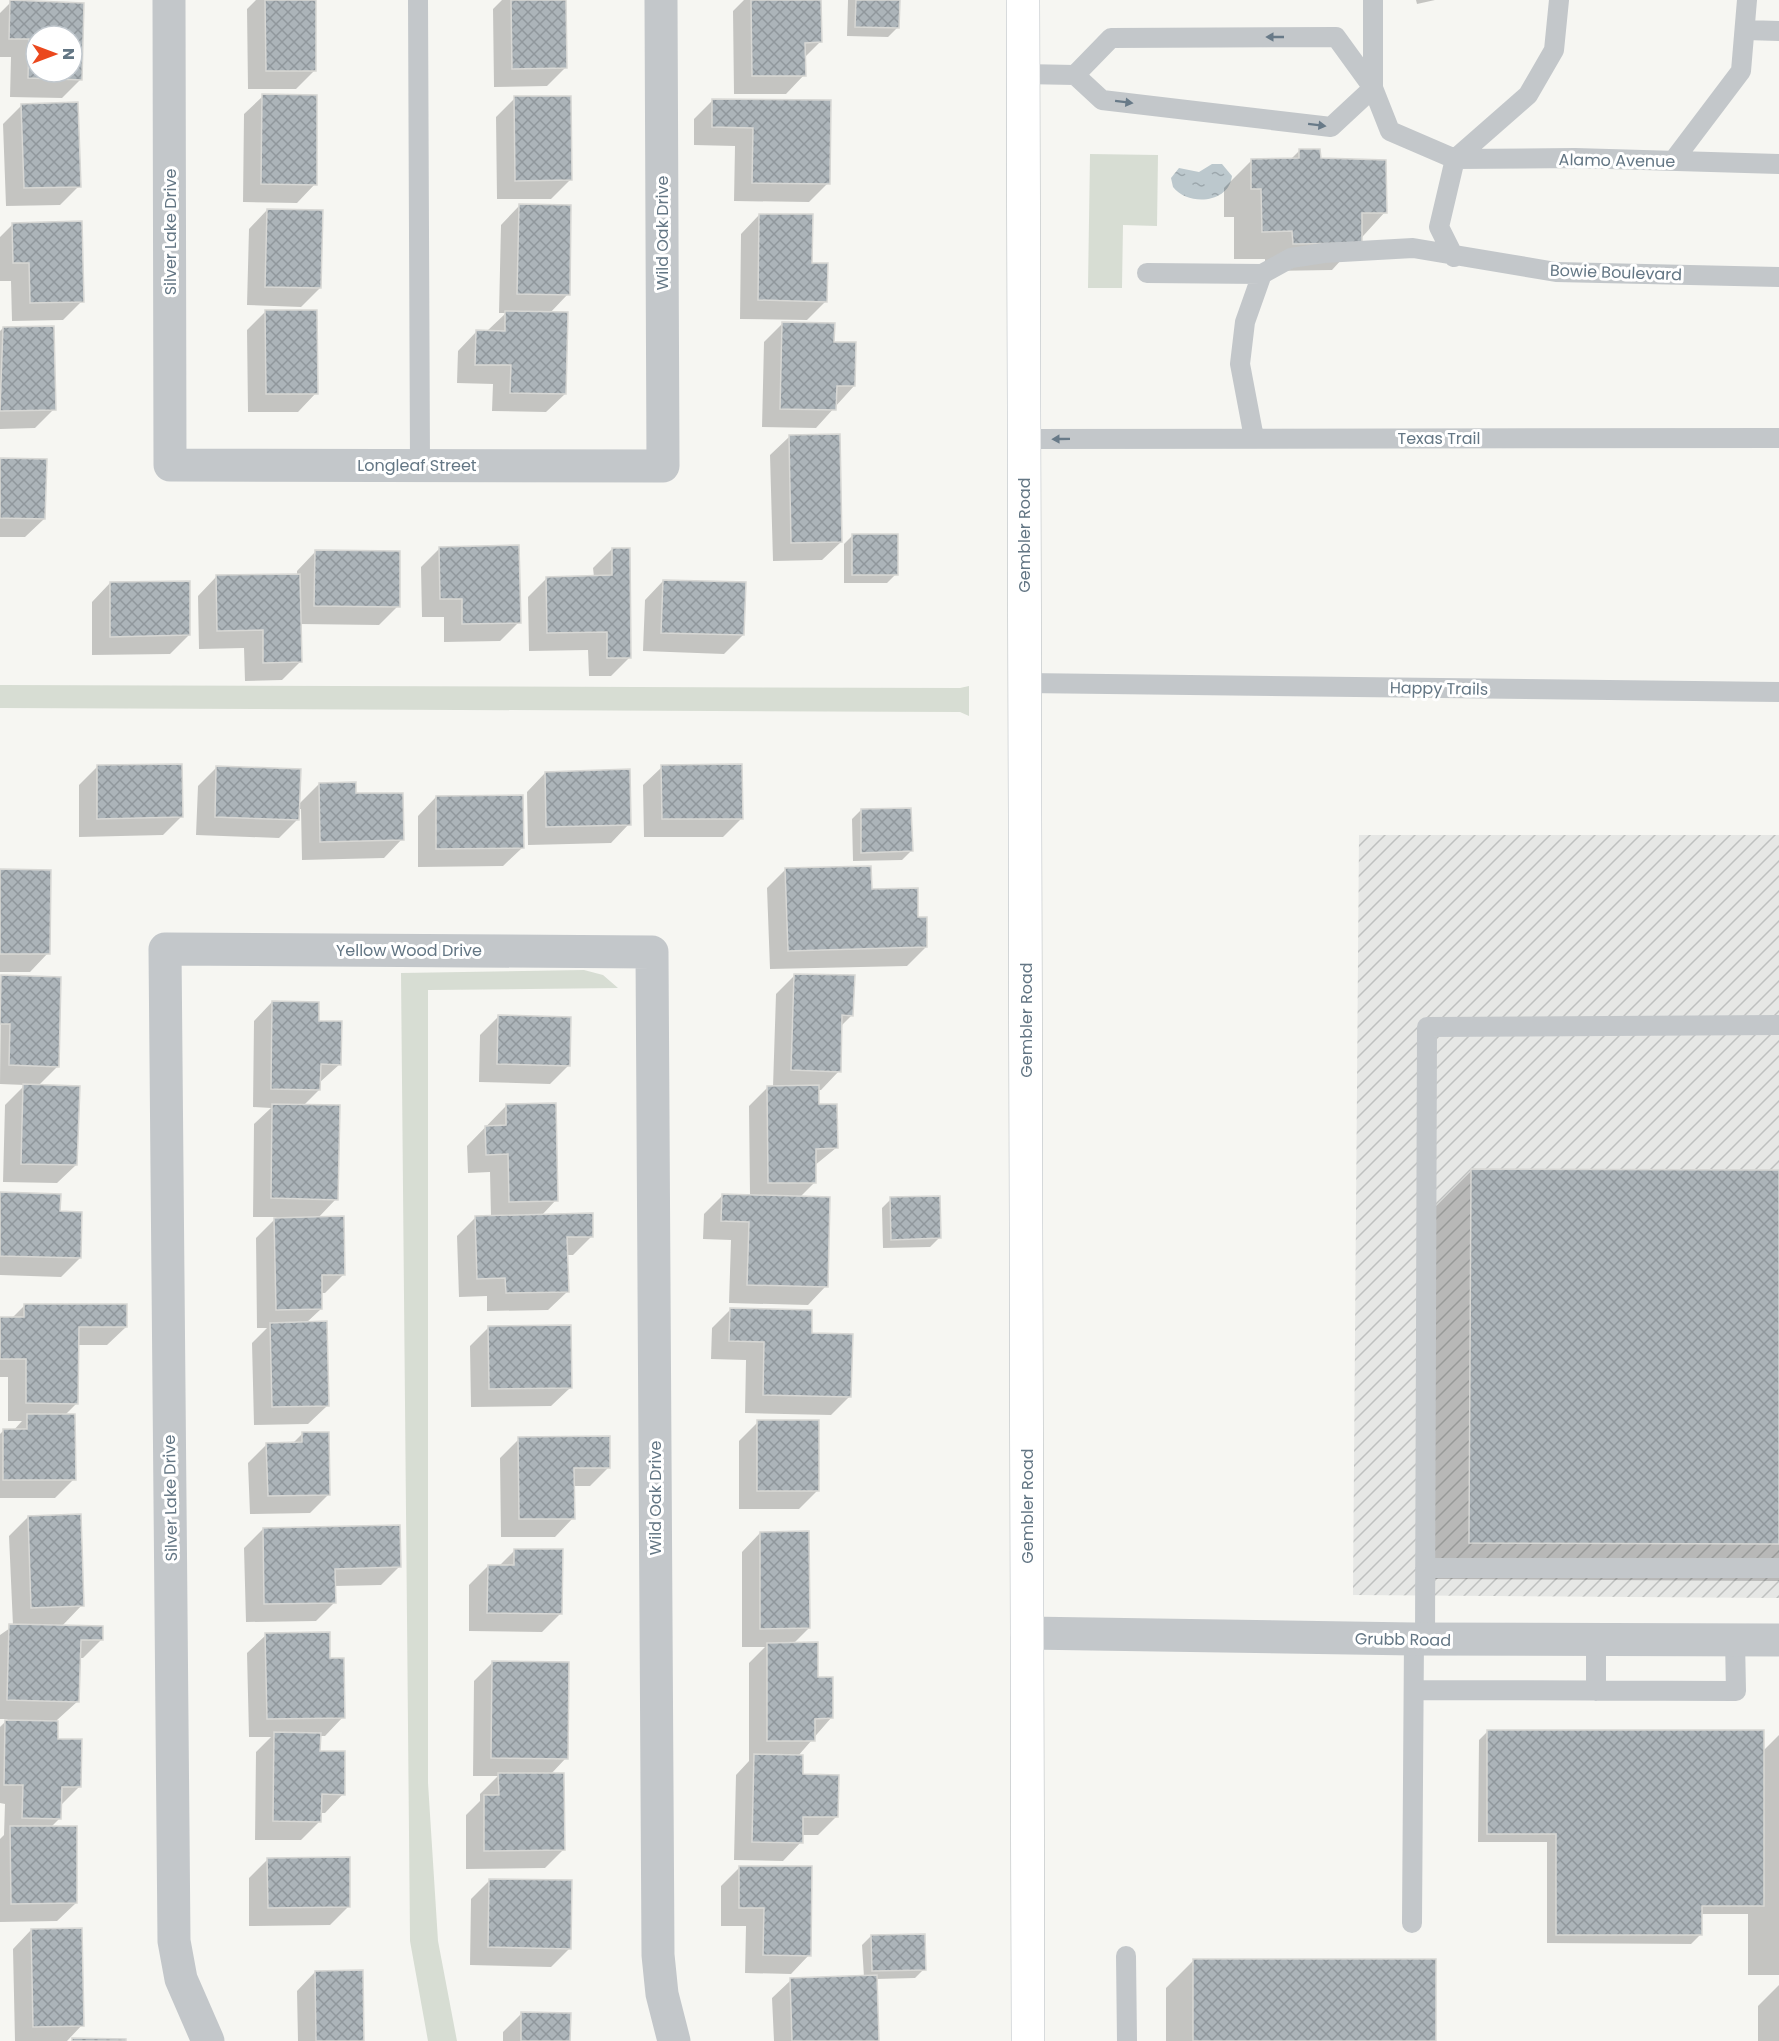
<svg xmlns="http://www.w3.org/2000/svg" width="1779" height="2041" font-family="Poppins,sans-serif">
	<defs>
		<pattern id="industrial-furrows" width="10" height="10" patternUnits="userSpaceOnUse" patternTransform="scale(1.5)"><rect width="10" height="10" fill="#e6e7e5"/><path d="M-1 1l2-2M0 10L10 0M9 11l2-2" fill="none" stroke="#bec0bf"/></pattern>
		<pattern id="water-ripples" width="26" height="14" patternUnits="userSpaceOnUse" patternTransform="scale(1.5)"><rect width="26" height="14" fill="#bcc8cd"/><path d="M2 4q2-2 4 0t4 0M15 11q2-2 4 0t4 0" fill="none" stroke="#9ca7ac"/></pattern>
		<pattern id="building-cross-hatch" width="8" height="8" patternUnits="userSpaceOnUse" patternTransform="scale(1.5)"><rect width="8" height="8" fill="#acb4b9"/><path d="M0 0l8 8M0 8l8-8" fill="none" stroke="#90979c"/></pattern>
	</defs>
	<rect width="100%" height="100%" fill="#f6f6f2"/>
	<path fill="url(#industrial-furrows)" d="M 1359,835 L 1779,835 L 1779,1598 L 1353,1595 Z"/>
	<path fill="#d7ddd3" d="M 1090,154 L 1158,155 L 1157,226 L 1123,225 L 1122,288 L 1088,288 Z
		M 0,685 L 960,688 L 969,686 L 969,716 L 960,712 L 0,708 Z
		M 584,970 L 603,975 L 618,988 L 428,990 L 428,1783 L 438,1941 L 457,2041 L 428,2041 L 410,1941 L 401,973 Z"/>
	<path fill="url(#water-ripples)" d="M 1212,164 L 1222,164 L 1232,176 C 1229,203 1189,207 1173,187 L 1171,178 L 1179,168 L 1199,172 Z"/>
	<path fill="#0003" fill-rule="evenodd" d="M 256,0 L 315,0 L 315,70 L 296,89 L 248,89 L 247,9 Z
		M 502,0 L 565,0 L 566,67 L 547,86 L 494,87 L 493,9 Z
		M 744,0 L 820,0 L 820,42 L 804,58 L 804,75 L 786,94 L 734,94 L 733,11 Z
		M 848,0 L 898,0 L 897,28 L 888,37 L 847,36 Z
		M 1416,0 L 1435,0 L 1417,4 Z
		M 11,2 L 83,4 L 81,79 L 62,98 L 10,97 L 11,57 L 0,57 L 0,13 ZM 36,36 L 72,36 L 72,72 L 36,72 Z
		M 263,96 L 315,184 L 297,203 L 243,202 L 244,114 Z
		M 515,98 L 570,180 L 551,199 L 497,199 L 496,117 Z
		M 713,100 L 829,102 L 828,183 L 809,202 L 734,201 L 735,146 L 694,145 L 694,119 Z
		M 22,105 L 79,186 L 60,205 L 6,206 L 3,124 Z
		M 1300,150 L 1319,160 L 1385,212 L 1332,270 L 1265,271 L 1265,259 L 1234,259 L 1234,217 L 1224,217 L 1224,188 L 1252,160 L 1290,160 Z
		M 519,206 L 568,294 L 549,314 L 565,394 L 546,412 L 492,411 L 493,384 L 457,383 L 458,351 L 476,332 L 486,332 L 506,313 L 499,313 L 501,225 Z
		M 267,210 L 320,288 L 301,307 L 247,305 L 249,229 Z
		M 759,215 L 811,265 L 826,301 L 807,320 L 740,319 L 741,234 Z
		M 13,224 L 82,301 L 63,320 L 12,321 L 11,281 L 0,281 L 0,237 Z
		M 266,311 L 316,393 L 298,412 L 248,412 L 247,330 Z
		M 783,323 L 832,343 L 854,386 L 816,428 L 762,427 L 764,342 Z
		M 3,328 L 54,409 L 35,428 L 0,429 L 0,331 Z
		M 789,437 L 841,542 L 822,560 L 773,561 L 770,455 Z
		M 0,459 L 44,519 L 25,537 L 0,537 Z
		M 853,535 L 896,574 L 887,583 L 844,583 L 844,544 Z
		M 440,548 L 519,622 L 500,641 L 444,642 L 444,617 L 422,617 L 421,567 Z
		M 612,549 L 630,657 L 611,676 L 589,676 L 588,650 L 529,651 L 528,597 L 547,578 L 594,577 L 593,568 Z
		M 315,552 L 398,606 L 379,625 L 299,624 L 300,662 L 282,680 L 245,681 L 244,648 L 199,649 L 198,596 L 216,577 L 297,575 L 297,571 Z
		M 663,581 L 743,635 L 724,654 L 643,651 L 645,600 Z
		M 110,583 L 189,635 L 170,654 L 92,655 L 92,602 Z
		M 97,767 L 182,816 L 163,835 L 79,837 L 79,785 Z
		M 217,767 L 298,805 L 319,784 L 354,795 L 402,839 L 384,858 L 302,860 L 301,809 L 298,809 L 298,819 L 279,838 L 196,835 L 198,786 Z
		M 662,767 L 742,818 L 723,837 L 644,837 L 643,785 Z
		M 545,773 L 629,824 L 611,843 L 528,845 L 527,792 Z
		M 436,797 L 522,848 L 503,866 L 418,867 L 418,816 Z
		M 861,810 L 911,851 L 902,860 L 853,861 L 852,819 Z
		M 786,869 L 871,891 L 926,947 L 907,966 L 770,969 L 767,888 Z
		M 0,871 L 48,953 L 30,972 L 0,972 Z
		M 795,975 L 852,1015 L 840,1027 L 839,1071 L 821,1090 L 818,1090 L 818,1106 L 836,1148 L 814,1166 L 814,1183 L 799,1198 L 826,1286 L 808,1305 L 729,1303 L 731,1240 L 703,1239 L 704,1214 L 722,1196 L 750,1196 L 749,1106 L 768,1087 L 773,1087 L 776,994 Z
		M 1,977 L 58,1066 L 38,1086 L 76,1165 L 57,1183 L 3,1182 L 5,1105 L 25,1085 L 0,1084 Z
		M 272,1002 L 317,1022 L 340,1064 L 319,1083 L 319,1090 L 303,1106 L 336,1199 L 317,1219 L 343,1275 L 325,1293 L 321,1293 L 321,1309 L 306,1323 L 327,1406 L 308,1424 L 254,1425 L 252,1343 L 267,1328 L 257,1328 L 256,1238 L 277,1217 L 253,1217 L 254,1124 L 271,1108 L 253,1107 L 254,1021 Z
		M 499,1016 L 568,1066 L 550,1084 L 479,1082 L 480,1035 Z
		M 506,1106 L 556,1200 L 541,1216 L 592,1236 L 573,1255 L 566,1255 L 567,1292 L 548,1310 L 487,1311 L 487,1296 L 459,1297 L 457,1236 L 476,1217 L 491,1217 L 490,1172 L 468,1173 L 467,1146 Z
		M 1472,1170 L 1779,1172 L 1779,1581 L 1433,1579 L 1435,1207 Z
		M 0,1194 L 58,1212 L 80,1258 L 61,1277 L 0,1275 Z
		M 891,1199 L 939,1238 L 930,1247 L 883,1248 L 882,1208 Z
		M 25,1305 L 126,1327 L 107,1345 L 77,1345 L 77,1403 L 64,1416 L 74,1479 L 55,1498 L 0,1498 L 0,1434 L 3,1431 L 13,1431 L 22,1421 L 8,1421 L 8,1377 L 0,1377 L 0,1318 L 12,1318 Z
		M 731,1309 L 810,1335 L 850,1396 L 831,1415 L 745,1413 L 746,1360 L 711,1359 L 712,1328 Z
		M 489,1327 L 570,1388 L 551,1406 L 471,1407 L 470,1346 Z
		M 758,1422 L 818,1490 L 799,1509 L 739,1509 L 739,1441 Z
		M 302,1434 L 329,1494 L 310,1513 L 250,1514 L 248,1463 L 267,1444 L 292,1444 Z
		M 519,1439 L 609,1467 L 590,1486 L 572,1486 L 573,1518 L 555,1537 L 501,1537 L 500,1458 Z
		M 28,1517 L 82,1605 L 61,1627 L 101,1640 L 83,1658 L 79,1658 L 78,1701 L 57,1720 L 57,1741 L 80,1786 L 61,1805 L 60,1818 L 50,1828 L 76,1903 L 57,1921 L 0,1922 L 0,1839 L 4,1835 L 5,1804 L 0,1803 L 0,1727 L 8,1719 L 0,1719 L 0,1635 L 13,1626 L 9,1536 Z
		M 263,1529 L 399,1567 L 381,1585 L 334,1586 L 335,1602 L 316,1621 L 246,1622 L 244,1548 Z
		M 760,1533 L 809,1628 L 793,1644 L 831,1718 L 798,1756 L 801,1775 L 837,1816 L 818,1835 L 802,1835 L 801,1842 L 783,1861 L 734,1860 L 736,1775 L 749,1761 L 749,1663 L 765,1647 L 742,1647 L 742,1552 Z
		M 515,1550 L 561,1613 L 542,1632 L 469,1631 L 469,1585 L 488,1566 L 499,1566 Z
		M 266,1635 L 329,1659 L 343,1717 L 325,1736 L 319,1736 L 319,1752 L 343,1794 L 325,1813 L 320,1813 L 320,1821 L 301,1840 L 255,1840 L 256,1752 L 271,1737 L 249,1737 L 247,1653 Z
		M 492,1663 L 566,1758 L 550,1775 L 563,1850 L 545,1868 L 466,1869 L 466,1815 L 480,1801 L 480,1794 L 498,1776 L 473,1776 L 474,1681 Z
		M 1488,1731 L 1763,1751 L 1779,1735 L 1779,1975 L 1748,1975 L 1748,1914 L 1700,1914 L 1700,1935 L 1691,1944 L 1547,1943 L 1547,1842 L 1478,1842 L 1479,1740 Z
		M 268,1859 L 349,1906 L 330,1925 L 249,1926 L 249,1878 Z
		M 740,1867 L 809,1955 L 791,1974 L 745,1973 L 746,1926 L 721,1926 L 721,1886 Z
		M 490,1880 L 570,1948 L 551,1967 L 470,1965 L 471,1899 Z
		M 31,1930 L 82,2025 L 67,2041 L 15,2041 L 13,1949 Z
		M 871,1936 L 924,1969 L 915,1978 L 876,1979 L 877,2041 L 774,2041 L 772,1998 L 791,1980 L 864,1977 L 862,1945 Z
		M 1194,1960 L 1435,2041 L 1166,2041 L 1166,1988 Z
		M 315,1972 L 362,2041 L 298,2041 L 297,1991 Z
		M 1779,1985 L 1779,2041 L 1758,2041 L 1758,2006 Z
		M 522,2013 L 569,2041 L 503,2041 L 503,2032 Z"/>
	<path fill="url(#building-cross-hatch)" stroke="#d7d7d4" stroke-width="1.5" fill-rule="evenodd" d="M 10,0 L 84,3 L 82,80 L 28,78 L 29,39 L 9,39 ZM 36,36 L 72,36 L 72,72 L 36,72 Z
		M 265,0 L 316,0 L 316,71 L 266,71 Z
		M 511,0 L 566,0 L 567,68 L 512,69 Z
		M 751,0 L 821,0 L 822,42 L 805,43 L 806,76 L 752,76 Z
		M 856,0 L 900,0 L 899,28 L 855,27 Z
		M 262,94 L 317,95 L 317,185 L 261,184 Z
		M 514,96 L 571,96 L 572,180 L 515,181 Z
		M 712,99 L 831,100 L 830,184 L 752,183 L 753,128 L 712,127 Z
		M 78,102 L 81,187 L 24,188 L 21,104 Z
		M 1299,149 L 1320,149 L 1321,158 L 1386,160 L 1387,213 L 1362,213 L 1362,243 L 1293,244 L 1292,231 L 1262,232 L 1261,189 L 1251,189 L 1251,159 L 1299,158 Z
		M 519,204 L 571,205 L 570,295 L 517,294 Z
		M 267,209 L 323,210 L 321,288 L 265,287 Z
		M 759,214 L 813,214 L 812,263 L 828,263 L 827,302 L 758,300 Z
		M 82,221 L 84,302 L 30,303 L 29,263 L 13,263 L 12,223 Z
		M 265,310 L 317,310 L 318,394 L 266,394 Z
		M 505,311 L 568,312 L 566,394 L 510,393 L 511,365 L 475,365 L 476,330 L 505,331 Z
		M 782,322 L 835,323 L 834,342 L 856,342 L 855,386 L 837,386 L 836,410 L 780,409 Z
		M 54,326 L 56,410 L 0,411 L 3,327 Z
		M 840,434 L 842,542 L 791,543 L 789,435 Z
		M 0,458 L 47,459 L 45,519 L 0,518 Z
		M 852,534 L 898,534 L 898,575 L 852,575 Z
		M 519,545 L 521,623 L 462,624 L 462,599 L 440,599 L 439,547 Z
		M 612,548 L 630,548 L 631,658 L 607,658 L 607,632 L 547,633 L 546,577 L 612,575 Z
		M 315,550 L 400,551 L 400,607 L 314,606 Z
		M 300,574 L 302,662 L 263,663 L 263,630 L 217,631 L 216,575 Z
		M 663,580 L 746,582 L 744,635 L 661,633 Z
		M 190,581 L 190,635 L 110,637 L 110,582 Z
		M 182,764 L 183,817 L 97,819 L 97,765 Z
		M 742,764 L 743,819 L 662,819 L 661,765 Z
		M 216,766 L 301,769 L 299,820 L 215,817 Z
		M 630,769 L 631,825 L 546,827 L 545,772 Z
		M 356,782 L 356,793 L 403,793 L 404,840 L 320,842 L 319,783 Z
		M 523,795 L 524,848 L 436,849 L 436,796 Z
		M 911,808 L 913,851 L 861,853 L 861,809 Z
		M 871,866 L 872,889 L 918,888 L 918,917 L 927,917 L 927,947 L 788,951 L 785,868 Z
		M 0,869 L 51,870 L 50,954 L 0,954 Z
		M 794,974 L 855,975 L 853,1016 L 842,1015 L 841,1072 L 791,1070 Z
		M 1,975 L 61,977 L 59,1067 L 9,1065 L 10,1024 L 0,1024 Z
		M 272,1001 L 319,1002 L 319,1021 L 342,1021 L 341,1065 L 321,1064 L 320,1090 L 271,1089 Z
		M 498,1015 L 571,1017 L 570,1066 L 497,1064 Z
		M 23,1084 L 80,1086 L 77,1165 L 21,1164 Z
		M 819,1085 L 819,1104 L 837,1104 L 838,1148 L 816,1149 L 816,1183 L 768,1183 L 767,1086 Z
		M 556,1103 L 558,1201 L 509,1202 L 508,1154 L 486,1155 L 485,1126 L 506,1125 L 506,1104 Z
		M 272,1104 L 340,1105 L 338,1200 L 271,1198 Z
		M 1471,1169 L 1779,1170 L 1779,1544 L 1469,1543 Z
		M 0,1192 L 61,1194 L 60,1211 L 82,1212 L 81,1258 L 0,1256 Z
		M 722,1194 L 830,1197 L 828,1287 L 747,1285 L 749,1222 L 721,1221 Z
		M 940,1196 L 941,1238 L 891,1240 L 890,1197 Z
		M 593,1213 L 593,1237 L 567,1237 L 569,1292 L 506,1293 L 505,1278 L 477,1279 L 475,1216 Z
		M 344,1216 L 345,1275 L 322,1275 L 322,1309 L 276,1310 L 274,1218 Z
		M 24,1304 L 127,1304 L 127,1327 L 79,1327 L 78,1404 L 26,1403 L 26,1359 L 0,1359 L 0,1317 L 24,1317 Z
		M 730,1308 L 812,1310 L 812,1333 L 853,1334 L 851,1397 L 763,1395 L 764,1342 L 729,1341 Z
		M 327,1321 L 329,1406 L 272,1407 L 270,1323 Z
		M 571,1325 L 572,1388 L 489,1389 L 488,1326 Z
		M 27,1414 L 75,1414 L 76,1480 L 3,1480 L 3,1429 L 27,1429 Z
		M 757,1420 L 819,1420 L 819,1491 L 757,1491 Z
		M 302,1432 L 329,1432 L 330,1495 L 268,1496 L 266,1443 L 302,1442 Z
		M 610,1436 L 610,1468 L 574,1468 L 575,1519 L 519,1519 L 518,1437 Z
		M 81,1514 L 84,1606 L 31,1608 L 28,1516 Z
		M 400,1525 L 401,1567 L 335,1569 L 336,1603 L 264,1604 L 263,1528 Z
		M 809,1531 L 810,1628 L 760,1629 L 760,1532 Z
		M 514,1549 L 563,1549 L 562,1614 L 487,1613 L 488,1565 L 514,1565 Z
		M 9,1624 L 103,1626 L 103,1640 L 81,1640 L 79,1702 L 7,1700 Z
		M 330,1632 L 330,1658 L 344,1658 L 345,1718 L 267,1719 L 265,1633 Z
		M 818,1642 L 818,1677 L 833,1677 L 833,1718 L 815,1719 L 815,1741 L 767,1741 L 767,1643 Z
		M 492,1661 L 569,1662 L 568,1759 L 491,1758 Z
		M 5,1720 L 58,1721 L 58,1739 L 82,1739 L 81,1787 L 62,1787 L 61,1819 L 22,1818 L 23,1785 L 4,1785 Z
		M 1487,1730 L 1764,1730 L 1764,1906 L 1702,1906 L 1702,1935 L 1556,1935 L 1556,1834 L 1487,1834 Z
		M 274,1732 L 321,1733 L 320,1751 L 345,1751 L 345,1795 L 322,1794 L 321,1822 L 273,1821 Z
		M 754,1754 L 803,1755 L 803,1774 L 839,1775 L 838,1817 L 803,1817 L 803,1843 L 752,1842 Z
		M 498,1773 L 564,1773 L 565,1850 L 484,1851 L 484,1795 L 499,1795 Z
		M 10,1826 L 77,1826 L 77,1903 L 11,1904 Z
		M 350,1857 L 350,1907 L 268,1908 L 267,1858 Z
		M 739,1866 L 812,1866 L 811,1956 L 763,1955 L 764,1908 L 739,1908 Z
		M 489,1879 L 572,1880 L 571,1949 L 488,1947 Z
		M 82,1928 L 84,2026 L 33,2027 L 31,1929 Z
		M 925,1934 L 926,1970 L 872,1971 L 871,1935 Z
		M 1193,1959 L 1436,1959 L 1436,2041 L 1193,2041 Z
		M 363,1970 L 364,2041 L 316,2041 L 315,1971 Z
		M 877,1975 L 879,2041 L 792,2041 L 790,1978 Z
		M 521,2012 L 571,2013 L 570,2041 L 521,2041 Z
		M 72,2038 L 126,2039 L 126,2041 L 72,2041 Z"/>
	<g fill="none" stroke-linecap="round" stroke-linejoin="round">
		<defs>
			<path id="secondary" d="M 1023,0 L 1028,2041"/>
		</defs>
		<use href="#secondary" stroke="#b3b9bd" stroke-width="34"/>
		<path stroke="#c3c7ca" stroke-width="20" d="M 418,0 L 420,465
			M 1373,0 L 1373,88 L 1390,131 L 1455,159 L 1575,158 L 1779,164
			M 1746,30 L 1779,31
			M 1023,74 L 1075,75 L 1102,100 L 1331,127 L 1373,88 L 1336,37 L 1111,38 L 1075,75
			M 1673,161 L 1741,71 L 1747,0
			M 1454,257 L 1439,227 L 1455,159 L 1528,95 L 1554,50 L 1559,0
			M 1147,273 L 1262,274
			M 1254,438 L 1240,364 L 1245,322 L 1262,274 L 1291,258 L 1324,253 L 1413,248 L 1556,272 L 1779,277
			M 1024,439 L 1779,438
			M 1025,683 L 1779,692
			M 1425,1568 L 1779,1568
			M 1425,1639 L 1427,1027 L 1779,1025
			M 1596,1640 L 1596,1691
			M 1414,1690 L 1736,1691 L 1735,1640
			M 1412,1923 L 1414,1639
			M 1126,1956 L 1127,2041"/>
		<path stroke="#c3c7ca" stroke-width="33" d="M 169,0 L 170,465 L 663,466 L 661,0
			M 1027,1633 L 1414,1639 L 1779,1640
			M 208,2041 L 181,1979 L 174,1941 L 165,949 L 652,952 L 658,1955 L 662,1994 L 674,2041"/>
		<use href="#secondary" stroke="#fff" stroke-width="33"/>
	</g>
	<defs><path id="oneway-solid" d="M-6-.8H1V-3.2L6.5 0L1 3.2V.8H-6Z" transform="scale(1.5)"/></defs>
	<g fill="#687a88">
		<use href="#oneway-solid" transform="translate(1275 37) rotate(180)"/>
		<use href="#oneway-solid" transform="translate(1124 102) rotate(7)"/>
		<use href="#oneway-solid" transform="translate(1317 125) rotate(7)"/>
		<use href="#oneway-solid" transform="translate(1061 439) rotate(179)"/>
	</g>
	<g text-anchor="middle" stroke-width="6" stroke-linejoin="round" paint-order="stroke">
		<g font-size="16" fill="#637684" stroke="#fff">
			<text transform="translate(1617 160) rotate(1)" y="6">Alamo Avenue</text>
			<text transform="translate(170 232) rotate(-90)" y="6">Silver Lake Drive</text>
			<text transform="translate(662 233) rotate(-90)" y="6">Wild Oak Drive</text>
			<text transform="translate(1616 272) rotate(2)" y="6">Bowie Boulevard</text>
			<text x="1439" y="444">Texas Trail</text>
			<text x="417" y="471">Longleaf Street</text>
			<text transform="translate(1024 535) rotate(-90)" y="6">Gembler Road</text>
			<text transform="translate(1439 688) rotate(1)" y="6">Happy Trails</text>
			<text x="409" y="956">Yellow Wood Drive</text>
			<text transform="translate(1026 1020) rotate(-90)" y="6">Gembler Road</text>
			<text transform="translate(170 1498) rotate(-91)" y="6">Silver Lake Drive</text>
			<text transform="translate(655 1498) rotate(-90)" y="6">Wild Oak Drive</text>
			<text transform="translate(1027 1506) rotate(-90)" y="6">Gembler Road</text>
			<text transform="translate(1403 1639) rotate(1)" y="6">Grubb Road</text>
		</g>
	</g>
	<g transform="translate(54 54) rotate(90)"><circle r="28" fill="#ffffff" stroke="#c1c8ce" stroke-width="1.5"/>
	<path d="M0-4.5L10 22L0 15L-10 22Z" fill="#eb481d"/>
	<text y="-9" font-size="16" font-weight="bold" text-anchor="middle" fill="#637684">N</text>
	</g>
</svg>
